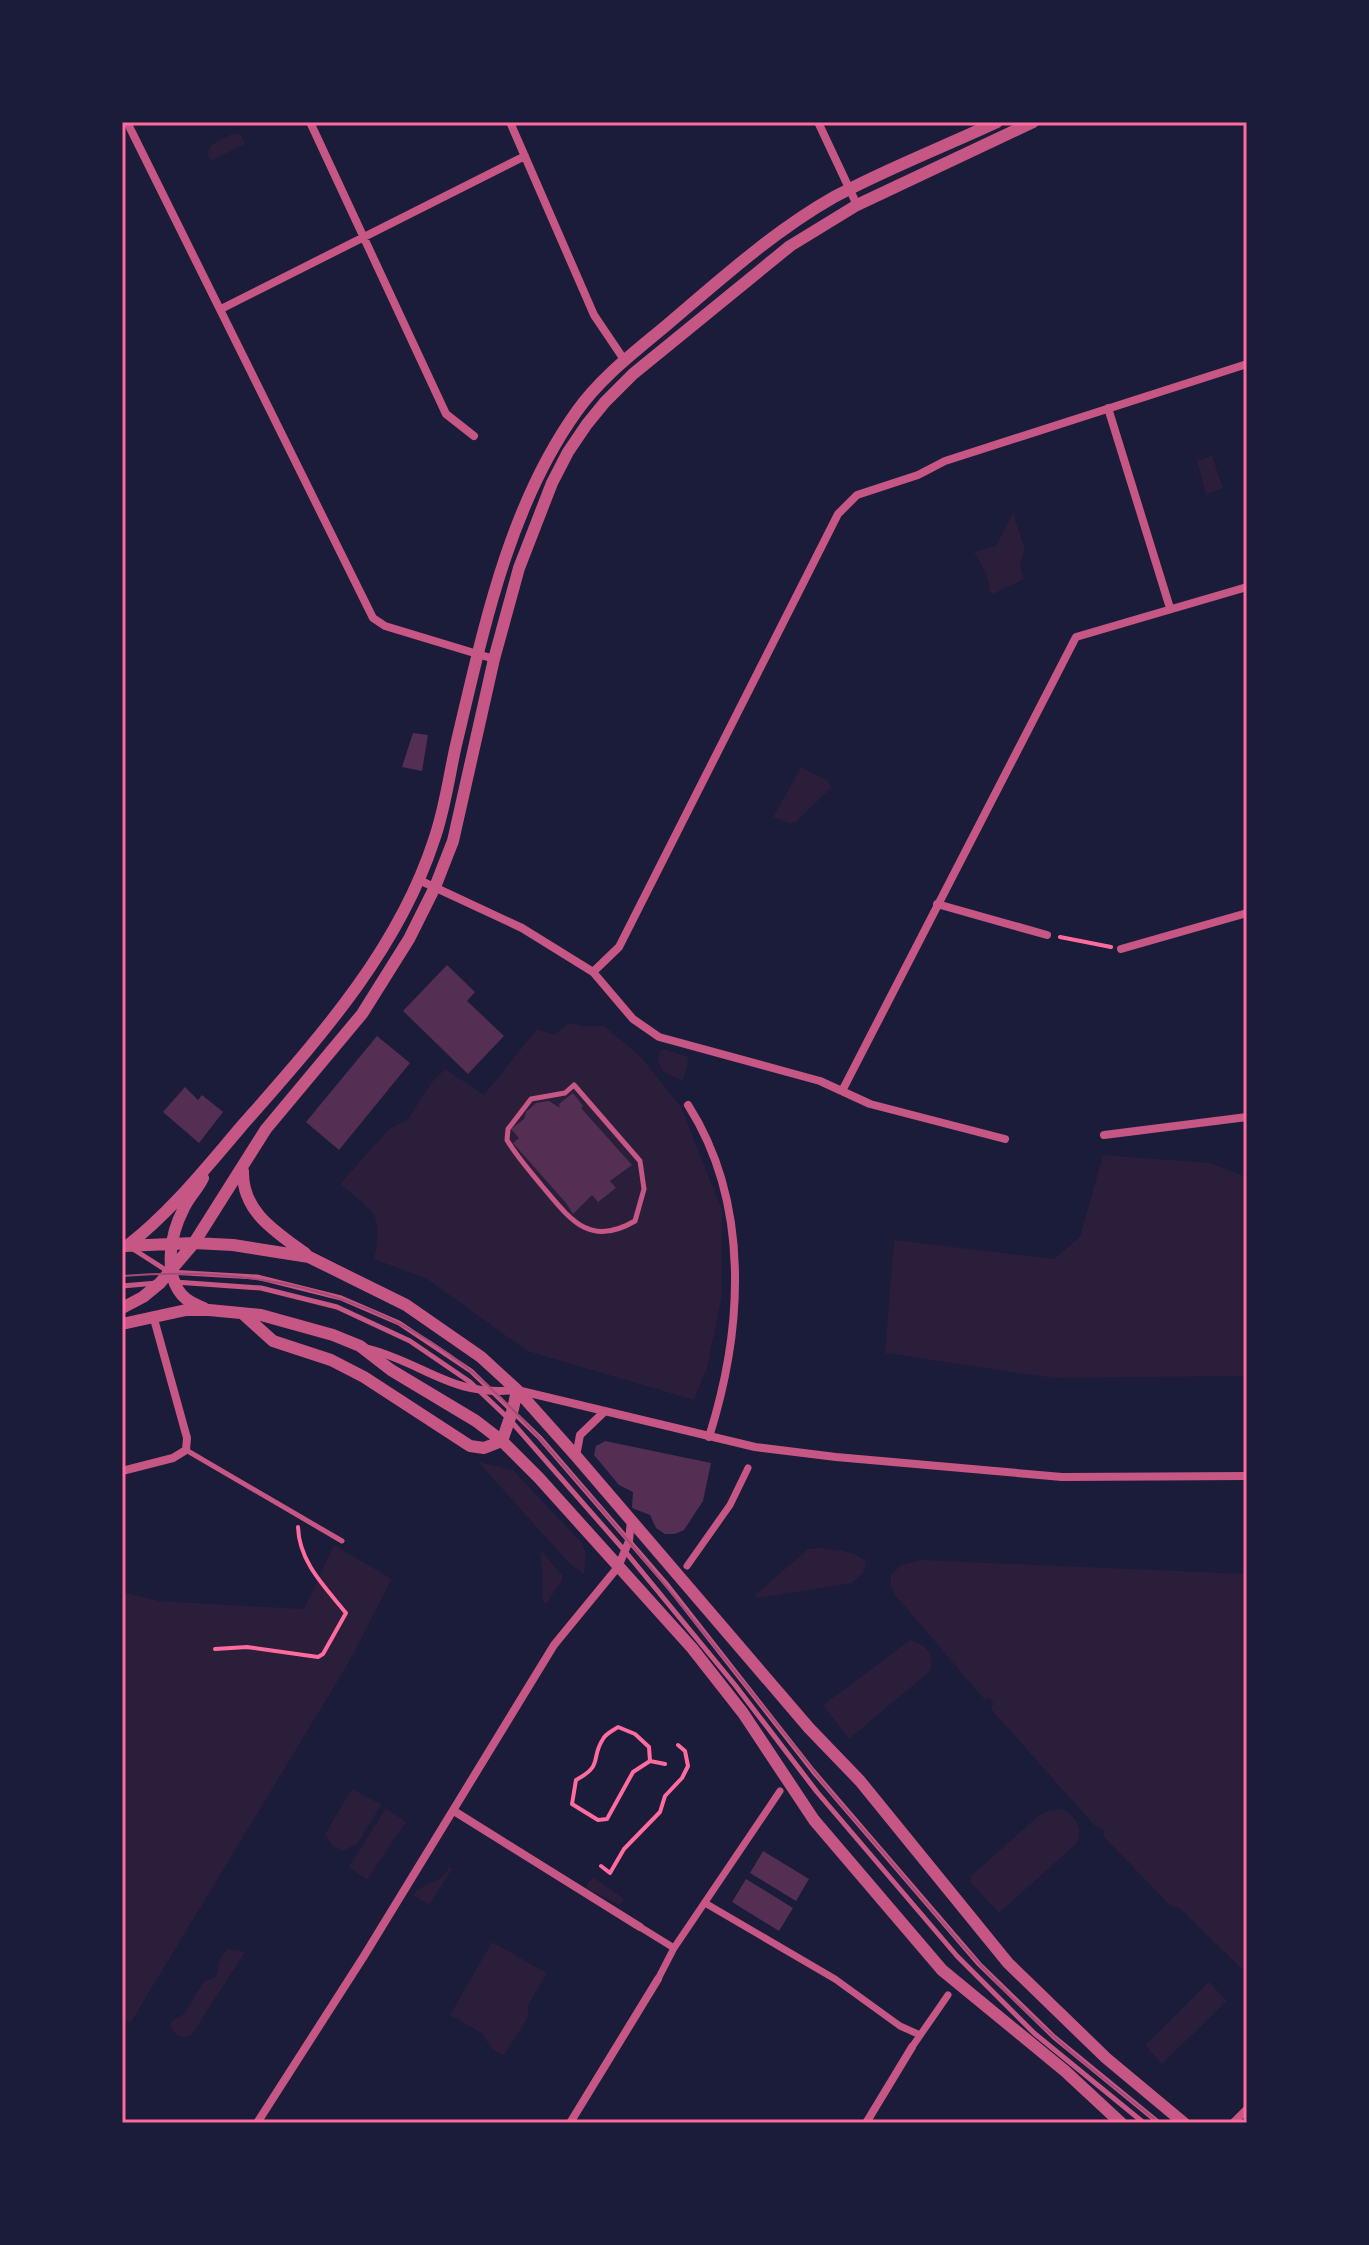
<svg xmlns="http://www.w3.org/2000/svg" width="1369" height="2245" font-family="Lato,sans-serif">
	<rect width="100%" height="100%" fill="#1b1b3a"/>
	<path fill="#2a1e3b" d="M 234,133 L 241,135 L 245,144 L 211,161 L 207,154 L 211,145 Z
		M 1212,456 L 1223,488 L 1206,494 L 1197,461 Z
		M 1013,513 L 1025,550 L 1020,564 L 1024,579 L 993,594 L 990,592 L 986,573 L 974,552 L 996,546 Z
		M 801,767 L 828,781 L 831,788 L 796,822 L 789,823 L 773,817 Z
		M 569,1023 L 583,1026 L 604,1026 L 640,1056 L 681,1107 L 722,1210 L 722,1295 L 707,1368 L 694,1400 L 527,1351 L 427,1279 L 374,1259 C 384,1212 374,1213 340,1184 L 388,1130 L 408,1119 L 432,1082 L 445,1069 L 484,1095 L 537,1029 L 554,1035 Z
		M 663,1049 L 689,1057 L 683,1081 L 663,1072 L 658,1061 L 660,1051 Z
		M 1103,1155 L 1210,1163 L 1247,1177 L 1247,1376 L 1054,1378 L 885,1353 L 894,1240 L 1054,1259 L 1080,1237 Z
		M 478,1462 L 513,1470 L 582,1543 L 586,1554 L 584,1574 L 570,1564 Z
		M 334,1545 L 392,1579 L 349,1662 L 131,2022 L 122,2020 L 122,1592 L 159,1601 L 304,1609 Z
		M 822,1548 C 838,1551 855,1550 866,1562 L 864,1572 L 852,1583 L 757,1598 L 755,1595 L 808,1549 Z
		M 541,1551 L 562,1575 L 562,1580 L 546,1604 L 543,1602 Z
		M 921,1560 L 1247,1574 L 1247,1974 L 1179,1908 L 1171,1906 L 1104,1837 L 1104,1830 L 1094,1825 L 991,1709 L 993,1702 L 989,1698 L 984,1699 L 896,1596 L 891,1588 L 891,1575 L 901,1565 Z
		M 910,1640 C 926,1644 936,1656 930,1671 L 849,1739 L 823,1705 Z
		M 352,1789 L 380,1804 L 380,1807 L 357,1844 L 343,1851 L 332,1846 L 325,1834 Z
		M 386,1808 L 406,1822 L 367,1880 L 349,1867 Z
		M 1061,1809 C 1075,1814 1083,1828 1077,1843 L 999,1913 L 971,1883 L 971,1876 L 1038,1816 L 1048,1811 Z
		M 449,1867 L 452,1869 L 429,1905 L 413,1895 C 424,1881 441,1885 449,1867 Z
		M 593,1877 L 624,1899 L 620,1905 L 588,1889 L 587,1884 Z
		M 492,1942 L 547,1973 L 527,2007 L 529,2016 L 504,2055 C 495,2054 486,2042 483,2034 L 450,2015 Z
		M 227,1949 L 245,1952 L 191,2036 C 180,2038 174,2036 170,2025 L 173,2020 L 184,2014 L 204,1981 L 216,1977 L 220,1959 Z
		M 1209,1982 L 1227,2001 L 1162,2064 L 1145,2045 Z"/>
	<path fill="#542f53" d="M 413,733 L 428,735 L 422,771 L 402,767 Z
		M 447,965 L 475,992 L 467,1001 L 504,1036 L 468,1074 L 403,1011 Z
		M 377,1036 L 410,1063 L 339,1150 L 306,1122 Z
		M 185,1087 L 198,1100 L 202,1095 L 223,1112 L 199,1143 L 163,1112 Z
		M 573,1093 L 583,1106 L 581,1108 L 632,1165 L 610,1181 L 616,1188 L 598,1202 L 592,1195 L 573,1214 L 566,1203 L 513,1143 L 519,1138 L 511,1129 L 524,1119 L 526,1112 L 536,1103 L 549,1101 L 560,1108 L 559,1104 Z
		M 605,1441 L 711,1463 L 703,1501 L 684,1530 L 675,1534 L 665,1534 L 656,1528 L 650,1515 L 632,1508 L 633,1492 L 619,1485 L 594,1455 L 596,1446 Z
		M 763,1851 L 809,1879 L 796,1901 L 750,1873 Z
		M 746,1879 L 793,1908 L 779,1931 L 732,1902 Z"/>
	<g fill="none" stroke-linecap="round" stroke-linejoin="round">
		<path stroke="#ff6b9d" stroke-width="4" d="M 1060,937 L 1111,947
			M 215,1649 L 247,1647 L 318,1657 L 323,1654 L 346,1613 C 325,1587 299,1562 298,1527
			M 650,1761 L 633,1772 L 607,1819 L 598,1820 L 572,1804 L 576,1780 C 604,1765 590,1759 603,1739 C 605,1734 614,1730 618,1727 L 635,1734 L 649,1747 L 650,1761 L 665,1764
			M 601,1866 L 610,1873 L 624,1849 L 660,1812 L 665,1796 L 682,1778 L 688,1766 L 685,1751 L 678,1745"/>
		<path stroke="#c65784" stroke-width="5" d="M 574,1085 L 640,1161 L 644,1189 L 635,1221 C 589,1248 570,1219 542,1186 C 530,1171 517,1157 507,1140 L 508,1129 L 531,1099 L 565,1093 Z
			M 133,1249 L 169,1272 L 257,1277 L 341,1298 L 399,1323 L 471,1371 L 540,1438 L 668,1586 L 813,1771 L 979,1964 L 1054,2037 L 1159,2123
			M 175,1282 L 261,1288 L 337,1307 L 410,1341 L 470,1382 L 510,1420 L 624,1550 L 735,1685 L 817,1792 L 957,1956 L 1034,2033 L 1144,2123
			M 122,1286 L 157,1283
			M 186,1450 L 342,1541"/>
		<path stroke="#c65784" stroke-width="7" d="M 687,1566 L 730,1505 L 748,1468
			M 705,1903 L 835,1979 L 900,2026 L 920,2035
			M 640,1927 L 674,1948
			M 658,1979 L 674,1948 L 780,1791
			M 912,2047 L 948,1995"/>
		<path stroke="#c65784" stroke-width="8" d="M 127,122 L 373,618 L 385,626 L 494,659
			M 310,122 L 446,414 L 474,436
			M 510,122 L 594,315 L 625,361
			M 818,122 L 857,205
			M 221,309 L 525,156
			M 1108,408 L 1170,608
			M 419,880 L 522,928 L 593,972 L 619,947 L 838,514 L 857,495 L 918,475 L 945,461 L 1247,364
			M 937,904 L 1047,935
			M 1121,949 L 1247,913
			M 593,972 L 633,1019 L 659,1037 L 820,1081 L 870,1104 L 1005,1139
			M 842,1091 L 1076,637 L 1247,587
			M 688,1105 C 751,1204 743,1330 709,1437
			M 1104,1135 L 1247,1117
			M 369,1349 C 426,1364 451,1397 517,1390 L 755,1447 L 836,1457 L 1062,1477 L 1247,1476
			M 576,1456 L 580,1435 L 604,1412
			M 122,1471 L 173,1458 L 186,1450 L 187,1438 L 154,1319
			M 454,1811 L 640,1927
			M 257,2123 L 364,1956 L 554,1645 L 618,1567 L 629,1541 L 631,1520
			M 570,2123 L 658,1979
			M 866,2123 L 912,2047
			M 1233,2123 L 1247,2109"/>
		<path stroke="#c65784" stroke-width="12" d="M 243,1171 C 242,1212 276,1232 306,1254
			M 203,1178 C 198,1189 188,1198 183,1210 C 171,1233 163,1273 182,1295 C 188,1302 196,1305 204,1308
			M 125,1246 L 194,1243 L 233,1245 L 309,1257 L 406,1305 L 481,1357 L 517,1390 L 576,1456 L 809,1728 L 860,1781 L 1008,1963 L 1106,2058 L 1184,2123
			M 127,1246 C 170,1213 205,1169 240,1128 C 317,1040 397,953 434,840 C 445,809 449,776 456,745 C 483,632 508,507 577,411 C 602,376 636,351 668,324 C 721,279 774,231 834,197 C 886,169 943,147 997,122
			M 122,1308 L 143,1297 L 160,1283 L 194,1243 L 266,1129 L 362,1014 L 409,939 L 435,887 L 453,841 L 494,659 L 519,568 L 552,483 L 568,452 L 587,424 L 605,402 L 633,374 L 790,246 L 857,205 L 1033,122
			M 242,1313 L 273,1341 L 331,1360 L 364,1377 L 470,1446 L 484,1448 L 502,1441 L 513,1409 L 517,1390
			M 122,1324 L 186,1310 L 209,1310 L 261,1315 L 333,1335 L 360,1346 L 391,1370 L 476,1421 L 502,1441 L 539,1478 L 692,1648 L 743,1713 L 814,1820 L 942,1970 L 1065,2071 L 1121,2123"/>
		<path stroke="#a44b75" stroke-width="2" d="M 122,1276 C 231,1267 337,1282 431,1342 C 495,1382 542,1441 591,1497 C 668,1586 740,1677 812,1769 C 839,1804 870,1836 898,1870 C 939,1918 979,1967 1025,2010 C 1067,2051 1114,2086 1159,2123"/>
	</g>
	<rect width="1369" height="2245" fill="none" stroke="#1b1b3a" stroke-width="248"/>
	<rect x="124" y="124" width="1121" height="1997" fill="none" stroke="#ff6b9d" stroke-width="3"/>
</svg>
